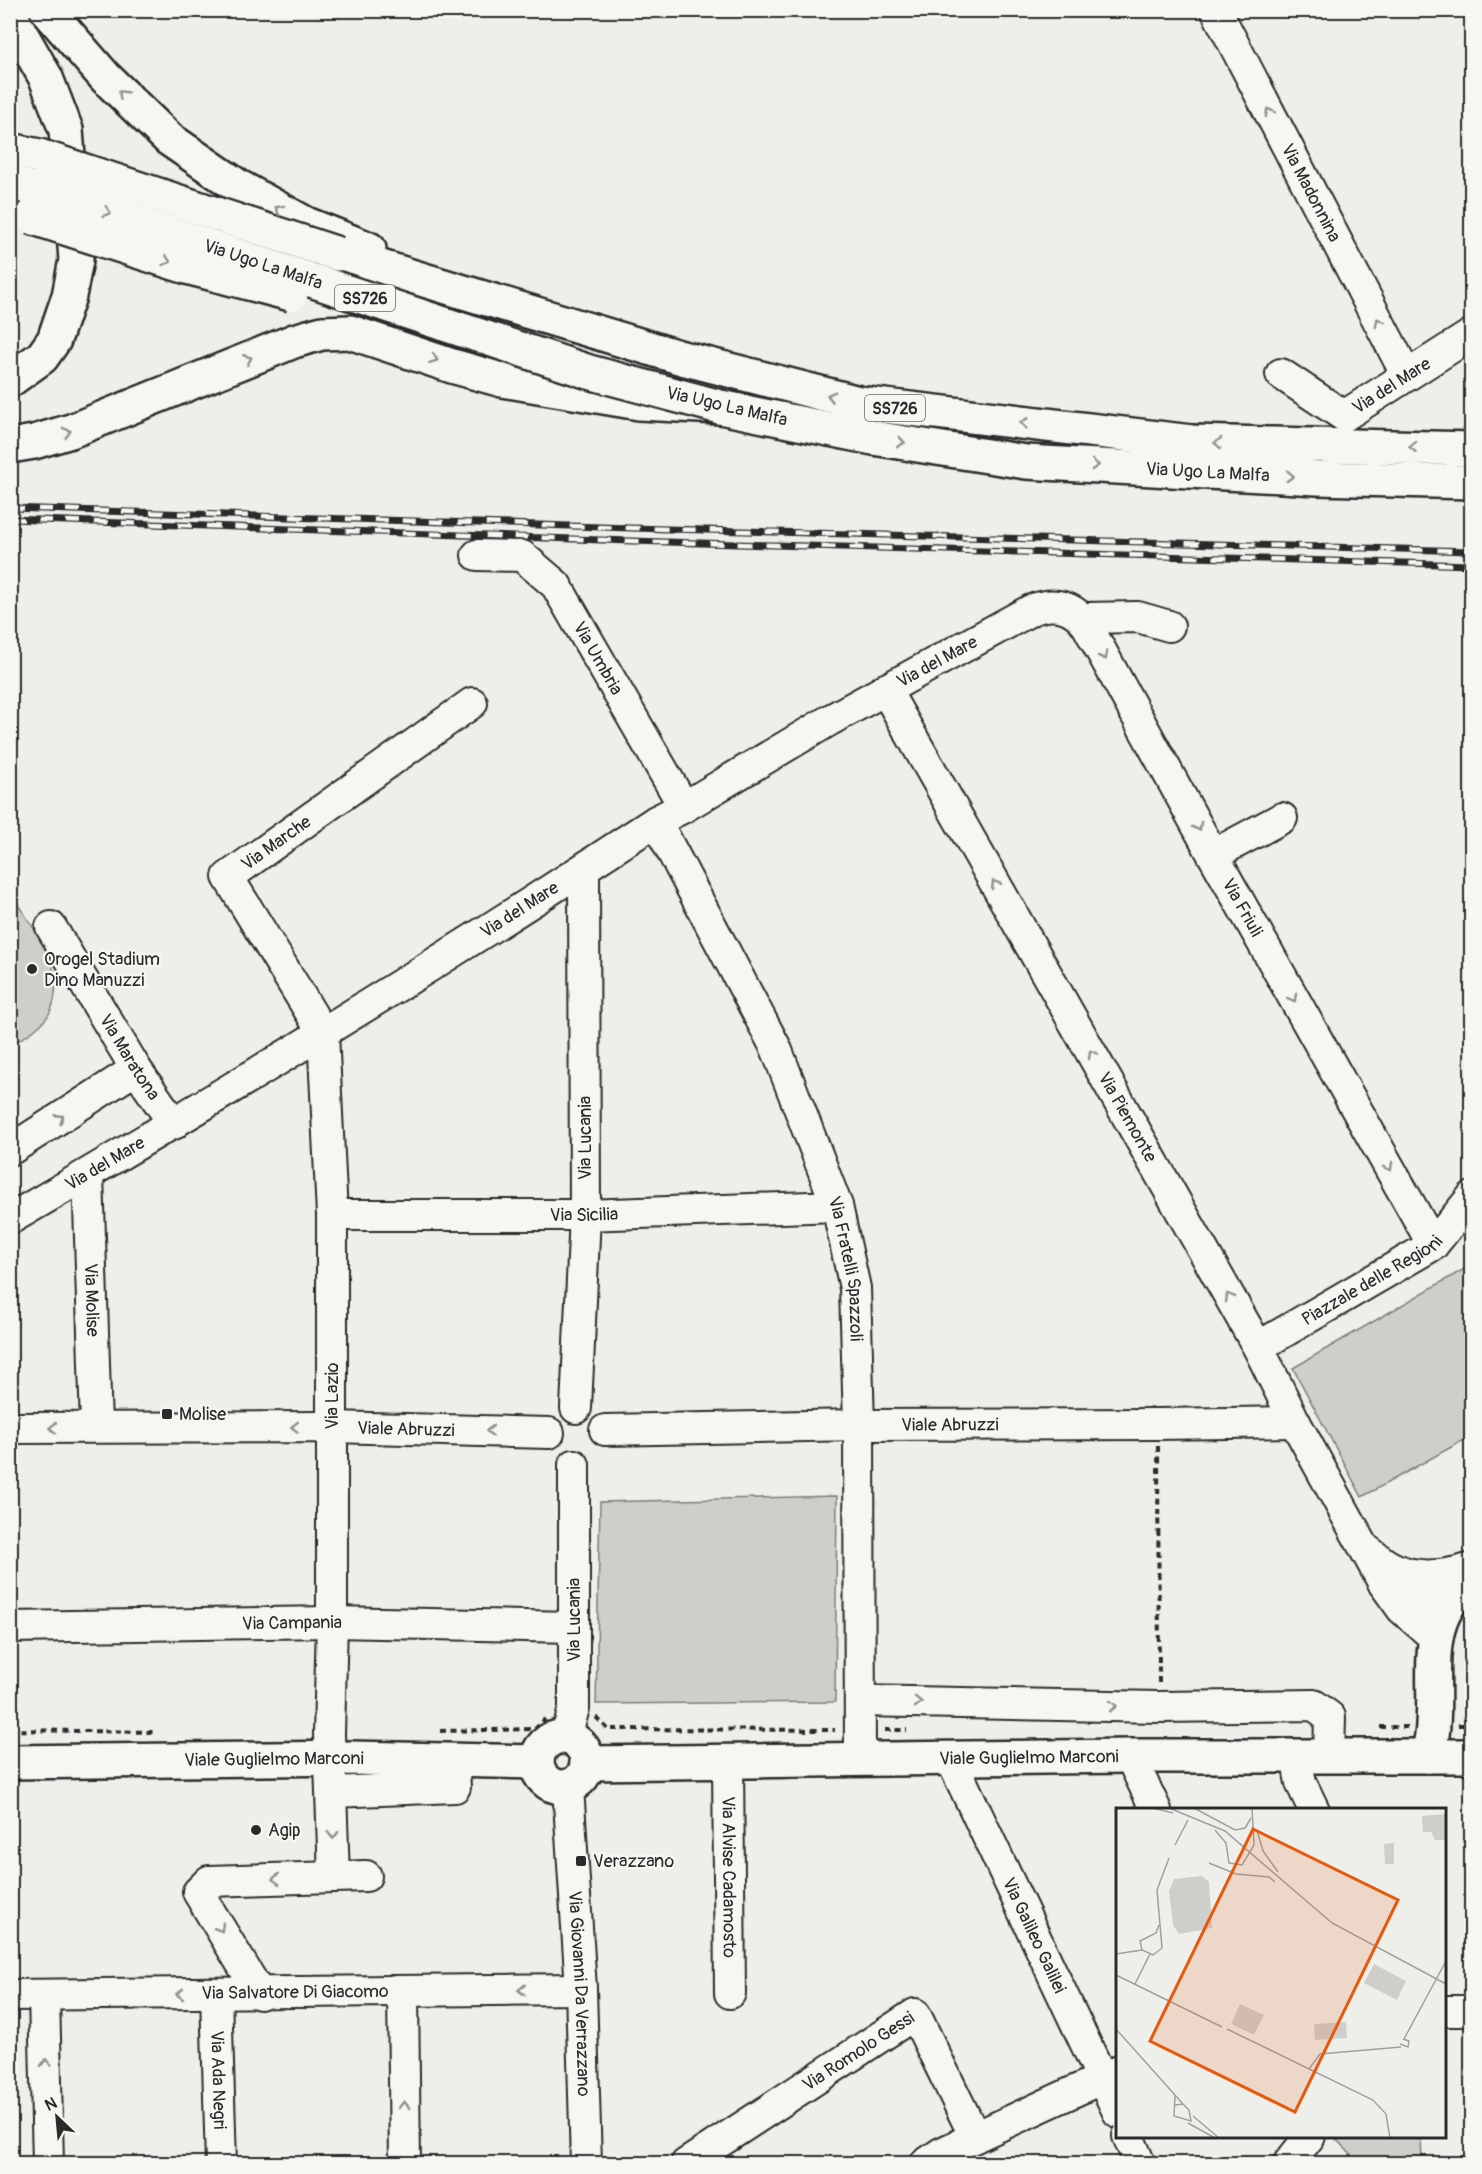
<svg xmlns="http://www.w3.org/2000/svg" width="1482" height="2174" font-family="Pangolin,sans-serif">
	<rect width="100%" height="100%" fill="#eeeeea"/>
	<filter id="ink" filterUnits="userSpaceOnUse"><feTurbulence type="fractalNoise" baseFrequency=".0167" numOctaves="2"/><feDisplacementMap in="SourceGraphic" scale="12" xChannelSelector="R" yChannelSelector="G"/><feConvolveMatrix kernelMatrix="1 2 1 2 8 2 1 2 1" color-interpolation-filters="sRGB"/></filter>
	<g filter="url(#ink)">
		<path fill="#cececa" stroke="#7c7c7a" stroke-width="1.5" d="M 10,893 C 32,927 70,969 50,1012 C 43,1027 24,1037 11,1045 Z
			M 1471,1265 L 1471,1436 L 1362,1497 L 1293,1368 Z
			M 837,1496 L 835,1702 L 596,1704 L 600,1502 Z
			M 1334,2137 L 1421,2137 L 1422,2163 L 1359,2163 Z"/>
		<g fill="none" stroke-linecap="round" stroke-linejoin="round">
			<defs>
				<g id="minor">
					<path id="s1" d="M 1216,10 L 1406,374"/>
					<path id="s2" d="M 1281,374 L 1344,416 L 1472,334"/>
					<path id="s3" d="M 477,555 L 522,556 L 556,585 L 684,807"/>
					<path d="M 1083,618 L 1138,617 L 1169,626"/>
					<path id="s4" d="M 885,689 L 1258,1347 L 1295,1422 L 1384,1584 L 1402,1609 L 1434,1637"/>
					<path id="s5" d="M 656,821 L 776,1048 L 837,1206 L 855,1288 L 859,1425 L 860,1759"/>
					<path d="M 1213,855 L 1282,818"/>
					<path id="s6" d="M 51,927 L 136,1069 L 174,1124"/>
					<path d="M 10,1150 L 136,1069"/>
					<path id="s7" d="M 88,1174 L 96,1427"/>
					<path id="s8" d="M 332,1215 L 585,1215 L 837,1206"/>
					<path id="s9" d="M 10,1219 C 229,1092 445,960 656,821 L 684,807 L 830,720 L 1031,610 C 1054,601 1074,605 1088,627 L 1213,855 L 1433,1245"/>
					<path id="s10" d="M 1258,1347 L 1433,1245 L 1472,1197"/>
					<path d="M 576,1408 L 585,1215 L 584,869"/>
					<path id="s11" d="M 10,1428 L 332,1427 L 549,1433"/>
					<path id="s12" d="M 605,1430 L 859,1425 L 1158,1424 L 1295,1422"/>
					<path d="M 1367,1550 C 1375,1556 1383,1563 1391,1567 C 1416,1580 1446,1576 1472,1568"/>
					<path d="M 1384,1584 L 1447,1606"/>
					<path id="s13" d="M 10,1627 L 332,1622 L 574,1627"/>
					<path d="M 860,1701 L 1159,1707 L 1314,1705 L 1330,1717 L 1329,1756"/>
					<path d="M 566,1737 L 574,1708 L 574,1465"/>
					<path d="M 1130,1756 L 1156,1810"/>
					<path d="M 1296,1756 L 1301,1783 L 1314,1810"/>
					<path id="s14" d="M 951,1759 L 1118,2112"/>
					<path id="s15" d="M 728,1761 L 730,1993"/>
					<path id="s16" d="M 568,1787 L 581,1989 L 586,2164"/>
					<path d="M 332,1792 L 455,1787 L 453,1759"/>
					<path id="s17" d="M 334,1877 L 329,1734 L 332,1622 L 332,1215 L 323,1033 L 228,877 L 472,703"/>
					<path d="M 403,1992 L 405,2164"/>
					<path id="s18" d="M 216,1994 L 221,2164"/>
					<path d="M 260,1994 L 198,1892 L 209,1881 L 366,1876"/>
					<path id="s19" d="M 10,1995 L 581,1989"/>
					<path d="M 44,1995 L 48,2164"/>
					<path d="M 1444,2011 L 1472,2011"/>
					<path d="M 1128,2136 L 1140,2164"/>
					<path id="s20" d="M 686,2164 L 915,2014 L 975,2137"/>
					<path d="M 925,2164 L 941,2153 L 1118,2071"/>
					<path d="M 1288,2164 L 1310,2136"/>
				</g>
				<g id="major">
					<circle cx="562" cy="1762" r="25"/>
					<path d="M 1428,1756 C 1430,1745 1433,1735 1433,1724 C 1437,1668 1421,1619 1472,1579"/>
					<path id="s21" d="M 10,1762 L 351,1758 L 537,1762"/>
					<path id="s22" d="M 588,1763 L 1130,1756 L 1472,1756"/>
				</g>
				<g id="highway">
					<path d="M 47,10 L 105,77 L 169,139 L 239,187 L 306,224 L 369,249"/>
					<path d="M 10,15 L 46,78 L 66,130 L 76,260 L 69,296 L 54,340 L 42,357 L 10,380"/>
					<path d="M 338,254 L 682,358 L 859,403 L 1192,442 L 1472,449"/>
					<path id="s23" d="M 10,446 L 34,442 L 71,431 L 294,341 L 322,333 L 350,332 L 452,366 L 502,380 L 639,403 L 720,407 L 873,438 L 1026,462 L 1317,478 L 1472,482"/>
				</g>
			</defs>
			<use href="#minor" stroke="#2b2b2b" stroke-width="34"/>
			<use href="#major" stroke="#2b2b2b" stroke-width="38"/>
			<use href="#highway" stroke="#2b2b2b" stroke-width="38"/>
			<path stroke="#2b2b2b" stroke-width="4" stroke-dasharray="6 4.5" stroke-linecap="butt" d="M 1158,1446 L 1159,1685
				M 596,1717 L 608,1729 L 835,1730
				M 1458,1725 L 1472,1725
				M 1380,1727 L 1408,1727
				M 10,1730 L 154,1732
				M 885,1730 L 907,1730
				M 440,1731 L 535,1729 L 545,1719"/>
			<use href="#minor" stroke="#f6f6f2" stroke-width="30"/>
			<use href="#major" stroke="#f6f6f2" stroke-width="33"/>
			<use href="#highway" stroke="#f6f6f2" stroke-width="33"/>
			<defs>
				<path id="rail" d="M 10,508 L 631,528 L 1472,551
					M 10,519 L 631,541 L 1472,565"/>
			</defs>
			<use href="#rail" stroke="#2b2b2b" stroke-width="7"/>
			<use href="#rail" stroke="#f6f6f2" stroke-width="4.5" stroke-dasharray="14" stroke-linecap="butt"/>
			<defs>
				<g id="highway-bridge">
					<path d="M 10,150 L 39,156 L 338,254"/>
					<path id="s24" d="M 10,183 L 39,190 L 589,372 L 720,407"/>
					<path d="M 31,217 L 187,267 L 291,294"/>
				</g>
			</defs>
			<use href="#highway-bridge" stroke="#2b2b2b" stroke-width="38" stroke-linecap="butt"/>
			<use href="#highway-bridge" stroke="#f6f6f2" stroke-width="33"/>
		</g>
		<defs><path id="oneway-chevron" d="M-2-3.5L2.5 0L-2 3.5" fill="none" stroke-width="1.6" stroke-linecap="round" stroke-linejoin="round" transform="scale(1.5)"/></defs>
		<g stroke="#90908e">
			<use href="#oneway-chevron" transform="translate(122 94) rotate(-136)"/>
			<use href="#oneway-chevron" transform="translate(1269 112) rotate(-118)"/>
			<use href="#oneway-chevron" transform="translate(279 209) rotate(-151)"/>
			<use href="#oneway-chevron" transform="translate(107 212) rotate(18)"/>
			<use href="#oneway-chevron" transform="translate(167 261) rotate(18)"/>
			<use href="#oneway-chevron" transform="translate(1379 322) rotate(-118)"/>
			<use href="#oneway-chevron" transform="translate(248 359) rotate(-22)"/>
			<use href="#oneway-chevron" transform="translate(434 359) rotate(20)"/>
			<use href="#oneway-chevron" transform="translate(831 396) rotate(-166)"/>
			<use href="#oneway-chevron" transform="translate(1024 423) rotate(-173)"/>
			<use href="#oneway-chevron" transform="translate(67 432) rotate(-18)"/>
			<use href="#oneway-chevron" transform="translate(901 442) rotate(9)"/>
			<use href="#oneway-chevron" transform="translate(1218 443) rotate(-178)"/>
			<use href="#oneway-chevron" transform="translate(1413 447) rotate(-179)"/>
			<use href="#oneway-chevron" transform="translate(1095 465) rotate(3)"/>
			<use href="#oneway-chevron" transform="translate(1290 476) rotate(3)"/>
			<use href="#oneway-chevron" transform="translate(1104 656) rotate(61)"/>
			<use href="#oneway-chevron" transform="translate(1198 827) rotate(61)"/>
			<use href="#oneway-chevron" transform="translate(995 884) rotate(-120)"/>
			<use href="#oneway-chevron" transform="translate(1293 998) rotate(61)"/>
			<use href="#oneway-chevron" transform="translate(1092 1054) rotate(-120)"/>
			<use href="#oneway-chevron" transform="translate(60 1118) rotate(-33)"/>
			<use href="#oneway-chevron" transform="translate(1389 1167) rotate(61)"/>
			<use href="#oneway-chevron" transform="translate(1229 1297) rotate(-120)"/>
			<use href="#oneway-chevron" transform="translate(295 1427) rotate(-180)"/>
			<use href="#oneway-chevron" transform="translate(53 1428) rotate(180)"/>
			<use href="#oneway-chevron" transform="translate(490 1431) rotate(-179)"/>
			<use href="#oneway-chevron" transform="translate(918 1702) rotate(1)"/>
			<use href="#oneway-chevron" transform="translate(1113 1706) rotate(1)"/>
			<use href="#oneway-chevron" transform="translate(333 1835) rotate(89)"/>
			<use href="#oneway-chevron" transform="translate(276 1879) rotate(178)"/>
			<use href="#oneway-chevron" transform="translate(220 1928) rotate(59)"/>
			<use href="#oneway-chevron" transform="translate(522 1990) rotate(179)"/>
			<use href="#oneway-chevron" transform="translate(180 1994) rotate(180)"/>
			<use href="#oneway-chevron" transform="translate(46 2063) rotate(-91)"/>
			<use href="#oneway-chevron" transform="translate(404 2105) rotate(-91)"/>
		</g>
	</g>
	<g fill="#2b2b2b" stroke="#f6f6f2" stroke-width="2">
		<circle cx="32" cy="969" r="6"/>
		<rect x="161" y="1408" width="12" height="12" rx="3"/>
		<circle cx="256" cy="1830" r="6"/>
		<rect x="575" y="1855" width="12" height="12" rx="3"/>
	</g>
	<g text-anchor="middle" stroke-width="4.5" stroke-linejoin="round" paint-order="stroke">
		<g fill="#f6f6f2" stroke="#686867" stroke-width="1.5">
			<rect x="335" y="285" width="60" height="26" rx="4.5"/>
			<rect x="865" y="395" width="60" height="26" rx="4.5"/>
		</g>
		<g font-size="16" font-weight="bold" fill="#2b2b2b">
			<text x="365" y="304">SS726</text>
			<text x="895" y="414">SS726</text>
		</g>
		<g font-size="18" fill="#2b2b2b" stroke="#f6f6f2">
			<text dy="6" stroke="none"><textPath href="#s1" startOffset="206">Via Madonnina</textPath></text>
			<text dy="6" stroke="none"><textPath href="#s24" startOffset="266">Via Ugo La Malfa</textPath></text>
			<text dy="6" stroke="none"><textPath href="#s2" startOffset="132">Via del Mare</textPath></text>
			<text transform="translate(727 406) rotate(13)" y="6">Via Ugo La Malfa</text>
			<text dy="6" stroke="none"><textPath href="#s23" startOffset="1233">Via Ugo La Malfa</textPath></text>
			<text dy="6" stroke="none"><textPath href="#s3" startOffset="174">Via Umbria</textPath></text>
			<text dy="6" stroke="none"><textPath href="#s9" startOffset="1082">Via del Mare</textPath></text>
			<text dy="6" stroke="none"><textPath href="#s17" startOffset="1086">Via Marche</textPath></text>
			<text dy="6" stroke="none"><textPath href="#s9" startOffset="1575">Via Friuli</textPath></text>
			<text dy="6" stroke="none"><textPath href="#s9" startOffset="596">Via del Mare</textPath></text>
			<text dy="6" stroke="none"><textPath href="#s6" startOffset="152">Via Maratona</textPath></text>
			<text dy="6" stroke="none"><textPath href="#s4" startOffset="492">Via Piemonte</textPath></text>
			<text transform="translate(585 1138) rotate(-90)" y="6">Via Lucania</text>
			<text dy="6" stroke="none"><textPath href="#s9" startOffset="110">Via del Mare</textPath></text>
			<text dy="6" stroke="none"><textPath href="#s8" startOffset="252">Via Sicilia</textPath></text>
			<text dy="6" stroke="none"><textPath href="#s5" startOffset="490">Via Fratelli Spazzoli</textPath></text>
			<text dy="6" stroke="none"><textPath href="#s10" startOffset="132">Piazzale delle Regioni</textPath></text>
			<text dy="6" stroke="none"><textPath href="#s7" startOffset="126">Via Molise</textPath></text>
			<text transform="translate(332 1396) rotate(-90)" y="6">Via Lazio</text>
			<text dy="6" stroke="none"><textPath href="#s12" startOffset="345">Viale Abruzzi</textPath></text>
			<text dy="6" stroke="none"><textPath href="#s11" startOffset="396">Viale Abruzzi</textPath></text>
			<text transform="translate(574 1620) rotate(-90)" y="6">Via Lucania</text>
			<text dy="6" stroke="none"><textPath href="#s13" startOffset="282">Via Campania</textPath></text>
			<text dy="6" stroke="none"><textPath href="#s22" startOffset="441">Viale Guglielmo Marconi</textPath></text>
			<text dy="6" stroke="none"><textPath href="#s21" startOffset="264">Viale Guglielmo Marconi</textPath></text>
			<text dy="6" stroke="none"><textPath href="#s15" startOffset="116">Via Alvise Cadamosto</textPath></text>
			<text dy="6" stroke="none"><textPath href="#s14" startOffset="195">Via Galileo Galilei</textPath></text>
			<text dy="6" stroke="none"><textPath href="#s19" startOffset="285">Via Salvatore Di Giacomo</textPath></text>
			<text dy="6" stroke="none"><textPath href="#s16" startOffset="207">Via Giovanni Da Verrazzano</textPath></text>
			<text dy="6" stroke="none"><textPath href="#s20" startOffset="206">Via Romolo Gessi</textPath></text>
			<text dy="6" stroke="none"><textPath href="#s18" startOffset="86">Via Ada Negri</textPath></text>
		</g>
		<g font-size="18" fill="#2b2b2b" stroke="#f6f6f2" text-anchor="start">
			<text x="44" y="965">Orogel Stadium<tspan x="44" dy="21">Dino Manuzzi</tspan></text>
			<text x="179" y="1420">Molise</text>
			<text x="268" y="1836">Agip</text>
			<text x="593" y="1867">Verazzano</text>
		</g>
	</g>
	<g transform="translate(1116 1808)">
		<rect width="330" height="330" fill="#eeeeea"/>
		<path d="M 330,6 L 330,32 L 319,32 L 315,24 L 307,24 L 306,8 ZM 278,35 L 278,56 L 269,56 L 268,36 ZM 86,68 L 93,74 L 96,120 L 63,126 L 57,117 L 53,83 L 58,71 ZM 258,156 L 290,173 L 281,192 L 248,175 ZM 124,196 L 148,207 L 138,227 L 115,216 ZM 230,214 L 231,230 L 199,232 L 198,216 Z" fill="#cececa"/>
		<path fill="none" stroke="#a0a09e" stroke-width="1.5" d="M 37,0 L 57,5M 53,0 L 109,23 L 216,115 L 330,176M 78,0 L 119,22 L 129,20 L 135,10M 99,22 L 110,35 L 113,55 L 126,57 L 138,37 L 136,0M 141,22 L 147,43 L 162,64M 59,37 L 72,12M 93,55 L 120,66 L 153,69 L 159,74M 43,117 L 40,125 L 24,133 L 26,142 L 37,147 L 46,140 L 41,82 L 53,50M 0,146 L 26,142M 0,167 L 106,219M 19,176 L 34,146M 0,221 L 67,296M 111,221 L 257,292 L 270,306 L 274,330M 288,231 L 330,153M 284,236 L 292,239 L 293,233 L 287,231M 193,261 L 204,246 L 285,239M 59,288 L 58,308 L 75,313 L 73,302 L 67,296 L 59,297M 77,308 L 103,330M 72,315 L 99,330"/>
		<path fill="#e8590c" fill-opacity="0.15" stroke="#e8590c" stroke-width="3" d="M 137,21 L 282,92 L 179,304 L 34,233 Z"/>
		<rect width="330" height="330" fill="none" stroke="#2b2b2b" stroke-width="3"/>
	</g>
	<rect width="1482" height="2174" fill="none" stroke="#f6f6f2" stroke-width="36"/>
	<rect x="18" y="18" width="1446" height="2138" fill="none" stroke="#2b2b2b" stroke-width="2" filter="url(#ink)"/>
	<g transform="translate(57 2117) rotate(334)" stroke="#f6f6f2" stroke-width="4.5" paint-order="stroke">
	<path d="M0-4.5L10 22L0 15L-10 22Z" fill="#2b2b2b"/>
	<text y="-9" font-size="16" font-weight="bold" text-anchor="middle" fill="#2b2b2b">N</text>
	</g>
</svg>
